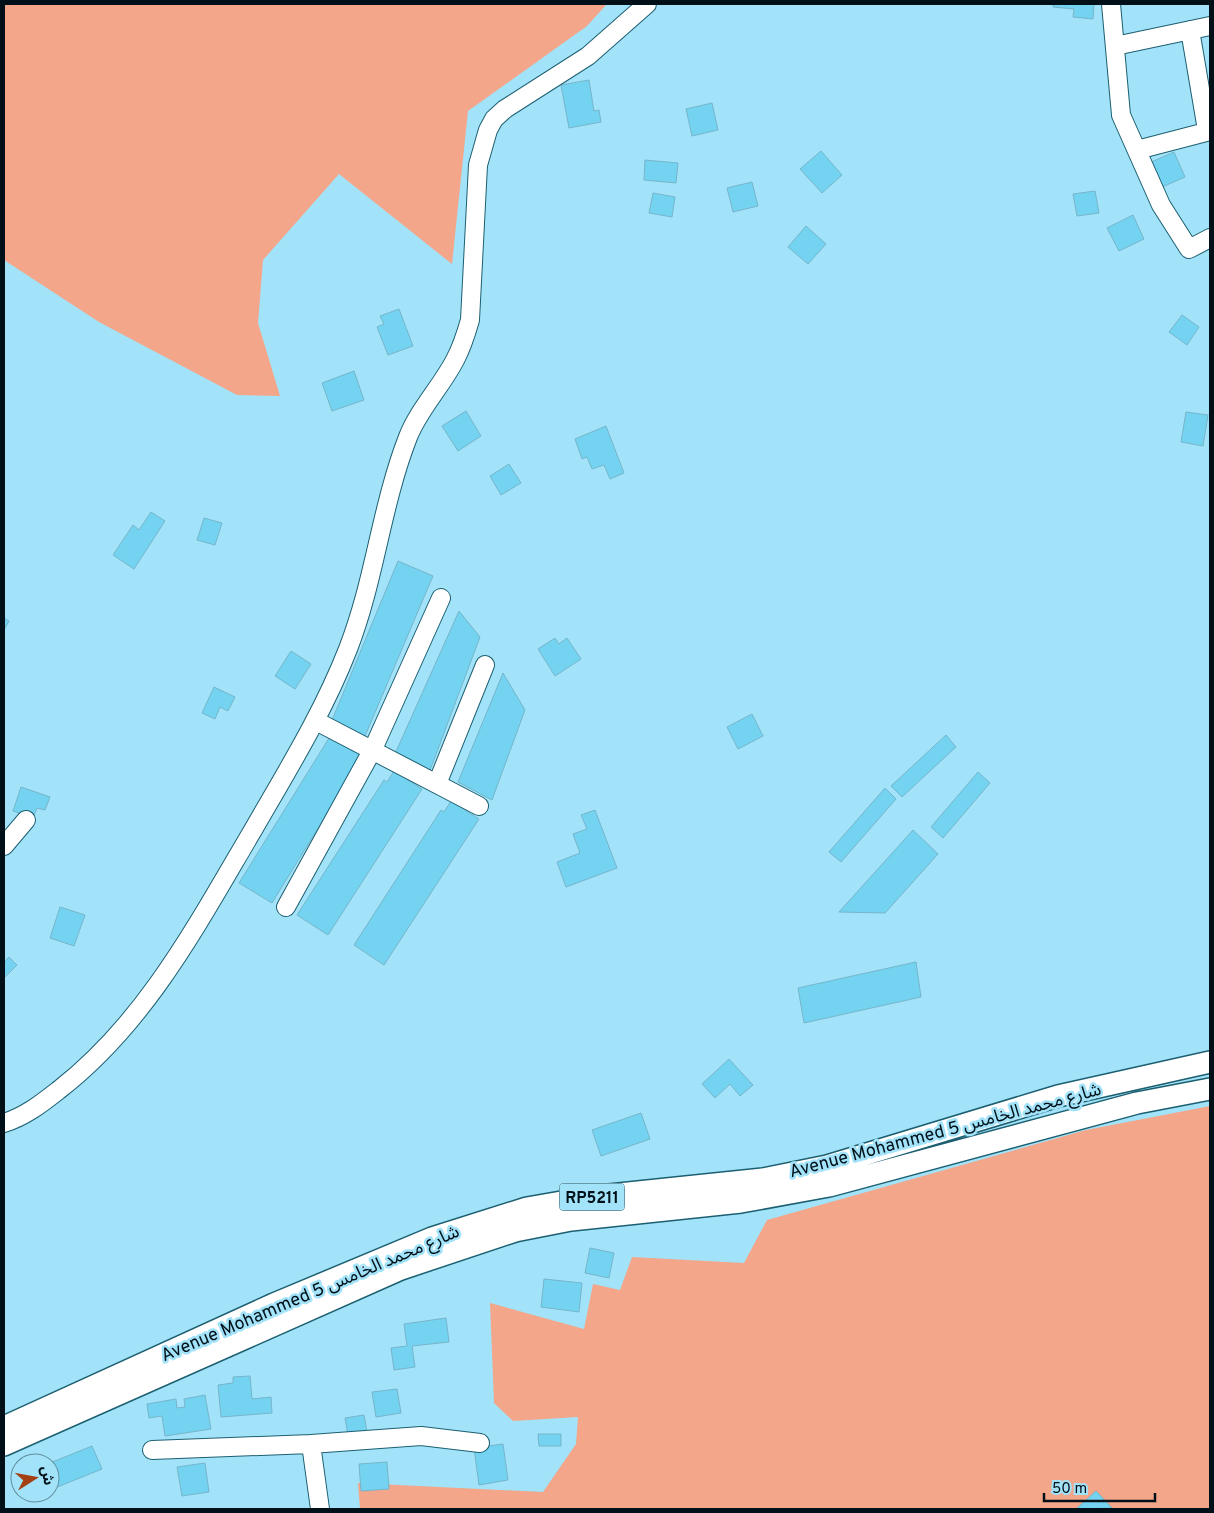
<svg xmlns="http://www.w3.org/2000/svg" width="1214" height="1513" font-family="Overpass,'Noto Sans Arabic',sans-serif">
	<rect width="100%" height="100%" fill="#a3e3f9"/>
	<path fill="#f3a68a" d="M 4,4 L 607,4 L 587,26 L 468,111 L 452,264 L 339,174 L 263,260 L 258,323 L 280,396 L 237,395 L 99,322 L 4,260 Z
		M 1210,1106 L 1210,1509 L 360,1509 L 358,1483 L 543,1492 L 576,1444 L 578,1417 L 513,1421 L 494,1403 L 490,1303 L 584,1329 L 593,1284 L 620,1290 L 632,1257 L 744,1263 L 767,1220 L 1086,1130 Z"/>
	<path fill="#74d3f1" stroke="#76b5ca" d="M 1053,4 L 1094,4 L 1093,19 L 1073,17 L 1074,9 L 1053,7 Z
		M 589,80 L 594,111 L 599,110 L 601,122 L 569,128 L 561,85 Z
		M 712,103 L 718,130 L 692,136 L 686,109 Z
		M 821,151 L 842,175 L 822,193 L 800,169 Z
		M 1174,152 L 1185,177 L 1160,188 L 1149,163 Z
		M 645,160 L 678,163 L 676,183 L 644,180 Z
		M 752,182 L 758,206 L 733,212 L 727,188 Z
		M 1095,191 L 1099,213 L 1077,216 L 1073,194 Z
		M 653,193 L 675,197 L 672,217 L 649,213 Z
		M 1133,215 L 1144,239 L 1119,251 L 1107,228 Z
		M 806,226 L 826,244 L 808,264 L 788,247 Z
		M 399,309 L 413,346 L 388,355 L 377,327 L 384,324 L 380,316 Z
		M 1182,315 L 1199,327 L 1187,345 L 1169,332 Z
		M 354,371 L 364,400 L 332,411 L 322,383 Z
		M 466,411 L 481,436 L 458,451 L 442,426 Z
		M 1186,412 L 1208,415 L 1203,446 L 1181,442 Z
		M 606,426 L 624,473 L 610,479 L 604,465 L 592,469 L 587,457 L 582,459 L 575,439 Z
		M 509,464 L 521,483 L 501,495 L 490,476 Z
		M 151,512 L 165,521 L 134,569 L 113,555 L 133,525 L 139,530 Z
		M 204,518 L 222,523 L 215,545 L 197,540 Z
		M 398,561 L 433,576 L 365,736 L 330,725 Z
		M 459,611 L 480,637 L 429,773 L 394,756 Z
		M 4,618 L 9,621 L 4,630 Z
		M 555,638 L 559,644 L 567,638 L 581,659 L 555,676 L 538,649 Z
		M 291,651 L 311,664 L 295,689 L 275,676 Z
		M 503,673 L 525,710 L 492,800 L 458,782 Z
		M 214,687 L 235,697 L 228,711 L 220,707 L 215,719 L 202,713 Z
		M 752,714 L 763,736 L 738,749 L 727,727 Z
		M 331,735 L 363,755 L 272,903 L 239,883 Z
		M 946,735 L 956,747 L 902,797 L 891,786 Z
		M 394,771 L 422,789 L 328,935 L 297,915 L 384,780 L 387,782 Z
		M 978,772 L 990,783 L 943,838 L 931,827 Z
		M 21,787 L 50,797 L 45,810 L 37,808 L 33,818 L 13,811 Z
		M 885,788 L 896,799 L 841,862 L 829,852 Z
		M 451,801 L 479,819 L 384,965 L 354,945 L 441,810 L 444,812 Z
		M 595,810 L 617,868 L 566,887 L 557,862 L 580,853 L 573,834 L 587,829 L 581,815 Z
		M 913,830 L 938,854 L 885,913 L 839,912 Z
		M 60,907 L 85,915 L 74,946 L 50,938 Z
		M 9,957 L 17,965 L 4,978 L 4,962 Z
		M 916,962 L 921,997 L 804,1023 L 798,988 Z
		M 729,1059 L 753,1085 L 740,1096 L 730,1084 L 715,1098 L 702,1084 Z
		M 641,1113 L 650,1139 L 601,1156 L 592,1130 Z
		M 590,1248 L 614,1253 L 609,1278 L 585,1273 Z
		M 544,1279 L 582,1283 L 579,1312 L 541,1307 Z
		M 446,1318 L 449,1342 L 412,1346 L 415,1367 L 394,1370 L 391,1348 L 407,1346 L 404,1324 Z
		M 250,1376 L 252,1399 L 271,1397 L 272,1413 L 221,1417 L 218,1385 L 233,1383 L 233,1377 Z
		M 397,1389 L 401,1413 L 376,1417 L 372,1392 Z
		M 205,1395 L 211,1429 L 165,1436 L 162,1416 L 149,1418 L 147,1404 L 176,1399 L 177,1408 L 185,1407 L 184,1399 Z
		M 364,1415 L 368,1438 L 349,1441 L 345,1418 Z
		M 538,1434 L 561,1434 L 561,1446 L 539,1446 Z
		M 503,1444 L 508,1480 L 479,1485 L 474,1448 Z
		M 92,1446 L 102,1469 L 50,1490 L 50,1463 Z
		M 387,1462 L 389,1489 L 361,1491 L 359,1464 Z
		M 205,1463 L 209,1492 L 182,1496 L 177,1467 Z
		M 1096,1491 L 1112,1508 L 1076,1509 Z"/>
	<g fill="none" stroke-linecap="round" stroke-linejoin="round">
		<defs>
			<path id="minor" d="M 1111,4 L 1121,115 L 1161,205 L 1189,249 L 1210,238
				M 1190,30 L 1207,130
				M 1115,46 L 1210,26
				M 1137,150 L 1210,131
				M 316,721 L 479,806
				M 437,784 L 485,665
				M 4,846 L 26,820
				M 286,907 L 373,749 L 441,598
				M 4,1123 C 26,1116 42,1103 60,1089 C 147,1021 198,923 253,830 C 287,771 323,713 348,649 C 375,580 381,506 408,437 C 419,409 441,387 455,360 C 462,347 466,334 470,320 L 478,165 L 488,130 L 494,119 L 505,109 L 588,56 L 647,4
				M 311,1444 L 320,1509
				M 152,1450 L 311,1444 L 421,1436 L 480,1443"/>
			<path id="major" d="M 4,1427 L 274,1304 L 432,1238 L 527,1208 L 590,1197 L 763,1179 L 827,1166 L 1058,1096 L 1210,1062
				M 4,1445 L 401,1269 L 515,1231 L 571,1220 L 741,1202 L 829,1186 L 1137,1103 L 1210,1089"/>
		</defs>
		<use href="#minor" stroke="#1c5f71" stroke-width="20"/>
		<use href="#major" stroke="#1c5f71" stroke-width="24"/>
		<use href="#minor" stroke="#fff" stroke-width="18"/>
		<use href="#major" stroke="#fff" stroke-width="21"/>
	</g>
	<g text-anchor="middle" stroke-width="5" stroke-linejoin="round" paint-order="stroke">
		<rect fill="#a3e3f9" stroke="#314f5c" stroke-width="1" x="559.5" y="1183.5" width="65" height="27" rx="4"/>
		<g font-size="16" font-weight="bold" fill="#001018">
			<text x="592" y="1203">RP5211</text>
		</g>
		<g font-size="18" fill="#001018" stroke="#a3e3f9">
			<text transform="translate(945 1130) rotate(-15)" y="6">Avenue Mohammed 5 شارع محمد الخامس</text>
			<text transform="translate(310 1293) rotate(-23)" y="6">Avenue Mohammed 5 شارع محمد الخامس</text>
		</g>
	</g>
	<rect width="1214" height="1513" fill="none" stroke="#001018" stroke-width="10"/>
	<g transform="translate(35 1478) rotate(79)"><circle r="24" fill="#a3e3f9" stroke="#628f9f"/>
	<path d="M0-4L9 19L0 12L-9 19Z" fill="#a43f13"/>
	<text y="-8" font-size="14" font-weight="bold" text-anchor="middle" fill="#001018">ش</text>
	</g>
	<path d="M1044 1493v8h111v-8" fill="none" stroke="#001018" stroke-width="2.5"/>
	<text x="1052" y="1493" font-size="15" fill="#001018" stroke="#a3e3f9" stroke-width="4" paint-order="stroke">50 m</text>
</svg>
